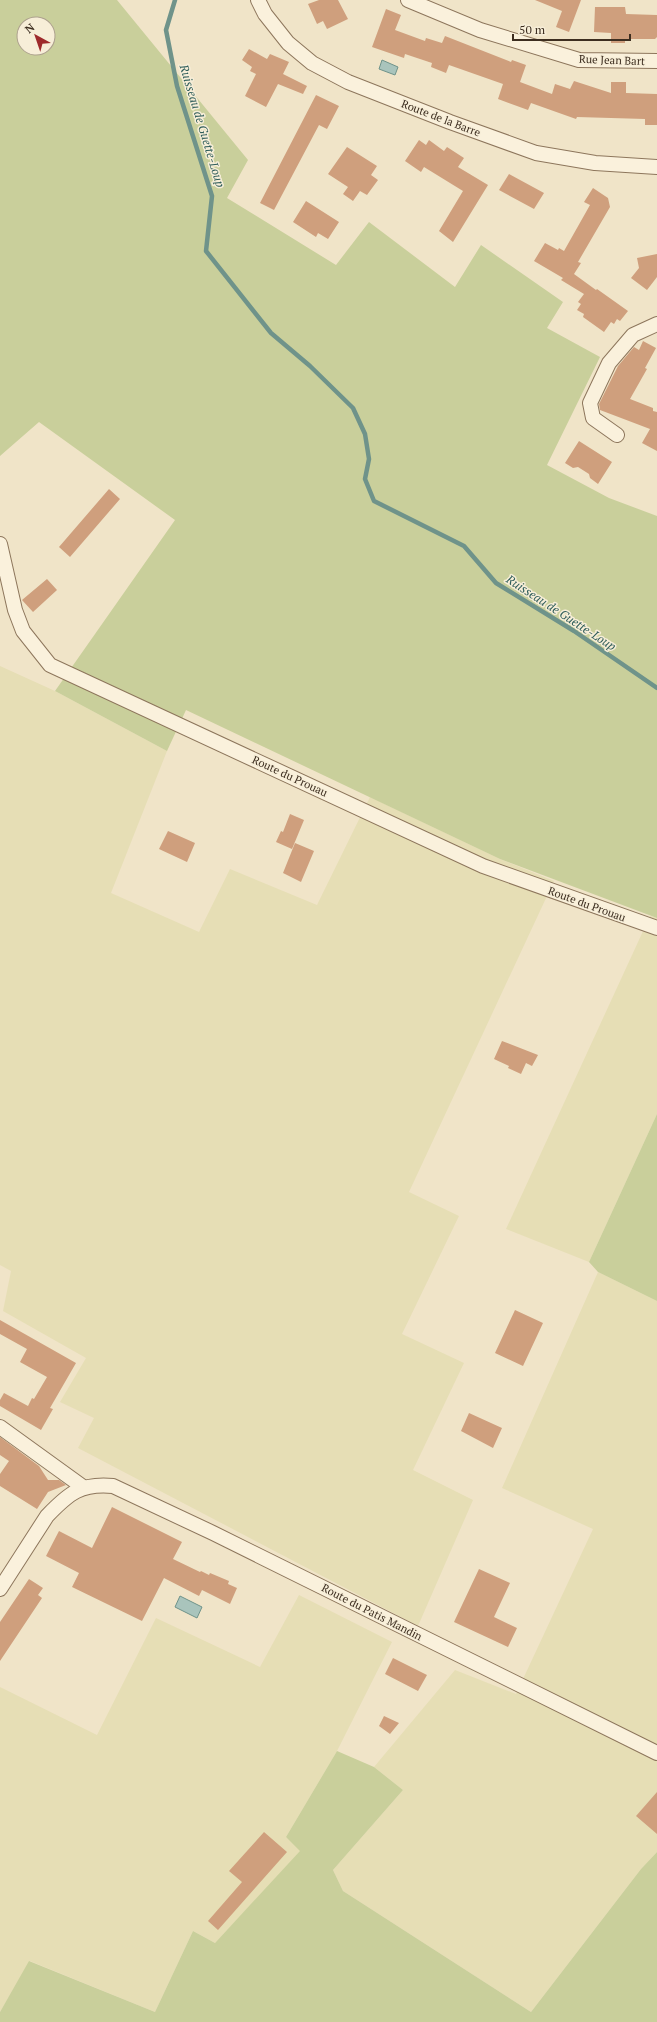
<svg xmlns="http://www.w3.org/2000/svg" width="657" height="2022" font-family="'PT Serif',serif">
	<rect width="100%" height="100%" fill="#f0e4c8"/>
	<path fill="#e6deb5" d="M 0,666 L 55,691 L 167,751 L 111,893 L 199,932 L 230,869 L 317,905 L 370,797 L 500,859 L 554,881 L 409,1192 L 459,1216 L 402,1334 L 464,1363 L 413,1470 L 473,1500 L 418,1626 L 78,1448 L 94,1418 L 60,1402 L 86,1358 L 3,1311 L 11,1271 L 0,1265 Z
		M 650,916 L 657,918 L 657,1114 L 589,1262 L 506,1229 Z
		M 598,1272 L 657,1301 L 657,1852 L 641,1869 L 531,2012 L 343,1891 L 333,1870 L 403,1790 L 374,1767 L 455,1670 L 516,1694 L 593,1529 L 502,1488 Z
		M 299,1595 L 392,1642 L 337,1751 L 286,1837 L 301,1851 L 215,1943 L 193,1931 L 155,2012 L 30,1961 L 0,2012 L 0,1687 L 97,1735 L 156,1618 L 260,1667 Z"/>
	<path fill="#c9cf9b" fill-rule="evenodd" d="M 0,0 L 117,0 L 248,160 L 227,198 L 336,265 L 369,222 L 455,287 L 481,245 L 563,302 L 547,328 L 600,357 L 547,465 L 609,498 L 657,516 L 657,918 L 500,859 L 186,710 L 167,751 L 55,691 L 175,520 L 39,422 L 0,456 ZM 24,24 L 48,24 L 48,48 L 24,48 Z
		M 657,1114 L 657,1301 L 598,1272 L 589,1262 Z
		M 337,1751 L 374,1767 L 403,1790 L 333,1870 L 343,1891 L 531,2012 L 641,1869 L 657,1852 L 657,2022 L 0,2022 L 0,2012 L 29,1961 L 155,2012 L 193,1931 L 215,1943 L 300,1851 L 286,1837 Z"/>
	<path fill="#a9c4bc" stroke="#6f938a" d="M 382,60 L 398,67 L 395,75 L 379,69 Z
		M 180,1596 L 202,1607 L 197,1618 L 175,1607 Z"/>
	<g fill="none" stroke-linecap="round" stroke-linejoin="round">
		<path stroke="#6f938a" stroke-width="4.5" d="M 175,0 L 166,30 L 177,86 L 212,196 L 206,251 L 271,333 L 310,366 L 353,408 L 365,434 L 369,459 L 365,479 L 374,501 L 464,546 L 496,583 L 574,631 L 657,688"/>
	</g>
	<path fill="#cf9f7d" d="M 319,0 L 338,0 L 348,19 L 327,29 L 323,21 L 317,24 L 308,4 Z
		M 535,0 L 581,0 L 569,32 L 556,27 L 562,11 Z
		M 595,7 L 625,7 L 626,14 L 657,15 L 657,37 L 655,39 L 625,39 L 625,43 L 611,43 L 611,33 L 594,32 Z
		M 386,9 L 401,15 L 395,30 L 425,41 L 426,38 L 442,43 L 445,36 L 511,62 L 512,60 L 526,65 L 520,82 L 552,94 L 555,84 L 570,89 L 574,81 L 611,93 L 611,82 L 626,82 L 626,93 L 657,94 L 657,125 L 645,125 L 645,119 L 577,117 L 576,119 L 531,103 L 528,110 L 498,99 L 503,84 L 449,65 L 446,73 L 431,67 L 432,63 L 405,54 L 404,58 L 372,47 Z
		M 249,49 L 267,59 L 270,54 L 289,62 L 283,74 L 307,86 L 303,94 L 278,84 L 266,107 L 245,96 L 256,74 L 250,71 L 252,67 L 242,60 Z
		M 316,95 L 339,106 L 327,129 L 319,125 L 274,210 L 260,203 Z
		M 419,140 L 426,145 L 429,140 L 444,151 L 447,147 L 464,158 L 458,167 L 488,185 L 453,242 L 439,231 L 463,191 L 424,167 L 421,172 L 405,161 Z
		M 347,147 L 377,166 L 371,175 L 378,180 L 367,195 L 360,191 L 353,201 L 343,194 L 348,187 L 328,174 Z
		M 509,174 L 544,193 L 534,209 L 499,190 Z
		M 593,188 L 608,198 L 610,207 L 578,262 L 581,263 L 574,274 L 596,290 L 597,289 L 628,311 L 620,321 L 617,319 L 614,324 L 611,322 L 604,332 L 583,317 L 584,314 L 577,310 L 581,304 L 578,302 L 584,294 L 561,280 L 563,278 L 534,261 L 545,243 L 558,250 L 559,248 L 564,251 L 590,205 L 584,202 Z
		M 306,201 L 339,222 L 328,239 L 318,233 L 316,237 L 293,222 Z
		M 657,254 L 657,277 L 647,290 L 631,278 L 639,268 L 637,258 Z
		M 643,341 L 656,348 L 645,368 L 647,369 L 630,399 L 653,408 L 653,411 L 657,412 L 657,451 L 642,443 L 650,429 L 600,410 L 599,404 L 618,366 L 634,347 L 639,350 Z
		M 579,441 L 612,462 L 598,484 L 590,478 L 589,474 L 578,467 L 573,468 L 565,463 Z
		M 109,489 L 120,499 L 70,557 L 59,547 Z
		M 47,579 L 57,590 L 33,612 L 22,600 Z
		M 290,814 L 304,820 L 292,849 L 276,842 L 281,831 L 283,832 Z
		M 168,831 L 195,843 L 187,862 L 159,849 Z
		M 295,843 L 314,851 L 301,882 L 283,873 Z
		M 502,1041 L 538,1055 L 532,1066 L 526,1063 L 521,1074 L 508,1068 L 509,1066 L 494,1059 Z
		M 515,1310 L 543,1323 L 523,1366 L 495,1353 Z
		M 0,1320 L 76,1363 L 50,1408 L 53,1409 L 41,1430 L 0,1406 L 0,1400 L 4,1393 L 28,1406 L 32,1398 L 34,1399 L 47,1377 L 20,1362 L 27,1349 L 0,1334 Z
		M 469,1413 L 502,1428 L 493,1448 L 461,1431 Z
		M 0,1437 L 39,1466 L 48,1480 L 59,1480 L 66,1485 L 48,1492 L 37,1509 L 0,1486 L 0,1474 L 9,1461 L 0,1455 Z
		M 112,1507 L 182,1542 L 173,1559 L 200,1572 L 201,1571 L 209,1575 L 210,1573 L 229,1581 L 228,1584 L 237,1588 L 230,1604 L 202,1590 L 199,1596 L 164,1578 L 142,1621 L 72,1587 L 79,1573 L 46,1556 L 59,1531 L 92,1548 Z
		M 479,1569 L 510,1583 L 494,1617 L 517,1628 L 508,1647 L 454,1622 Z
		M 29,1579 L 43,1588 L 38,1595 L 42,1598 L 0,1661 L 0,1622 Z
		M 393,1658 L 427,1675 L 418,1691 L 385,1674 Z
		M 384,1716 L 399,1723 L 390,1734 L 379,1726 Z
		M 657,1792 L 657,1834 L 636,1816 Z
		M 264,1832 L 287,1852 L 218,1930 L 208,1921 L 242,1882 L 229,1871 Z"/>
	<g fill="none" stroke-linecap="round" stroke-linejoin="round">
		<defs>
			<path id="street" d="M 258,0 L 265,14 L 288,43 L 312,63 L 348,82 L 450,122 L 536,153 L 595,163 L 657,167
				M 408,0 L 480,30 L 579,60 L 657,61
				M 617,435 L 593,418 L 590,403 L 609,363 L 633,335 L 657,324
				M 0,544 L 15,610 L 23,631 L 50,665 L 483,866 L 657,928
				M 0,1427 L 83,1487
				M 0,1589 L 47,1516 C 69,1493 81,1483 113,1486 L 213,1533 L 657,1753"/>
		</defs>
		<use href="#street" stroke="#8d765c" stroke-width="16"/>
		<use href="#street" stroke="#faf1dc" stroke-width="14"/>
	</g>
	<g text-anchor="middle" stroke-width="3" stroke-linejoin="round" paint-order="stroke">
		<g font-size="11" fill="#3d2e20" stroke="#f7eed8">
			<text transform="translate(612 60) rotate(2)" y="4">Rue Jean Bart</text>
			<text transform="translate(441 118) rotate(21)" y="4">Route de la Barre</text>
			<text transform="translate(290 776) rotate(25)" y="4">Route du Prouau</text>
			<text transform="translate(587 904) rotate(20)" y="4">Route du Prouau</text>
			<text transform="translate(372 1612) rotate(27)" y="4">Route du Patis Mandin</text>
		</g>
		<g font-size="12" font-style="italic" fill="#2f5d5a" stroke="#f7eed8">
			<text transform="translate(202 126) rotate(73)" y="4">Ruisseau de Guette-Loup</text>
			<text transform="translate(561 613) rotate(33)" y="4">Ruisseau de Guette-Loup</text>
		</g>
	</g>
	<g transform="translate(36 36) rotate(320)"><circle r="19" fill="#f7eed8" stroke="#ada18e"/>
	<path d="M0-3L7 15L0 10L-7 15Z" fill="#9e2a2b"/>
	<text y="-6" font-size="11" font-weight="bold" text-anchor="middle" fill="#3d2e20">N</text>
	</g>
	<path d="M513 34v6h117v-6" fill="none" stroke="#3d2e20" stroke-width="2"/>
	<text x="519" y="34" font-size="12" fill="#3d2e20" stroke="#f7eed8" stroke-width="3" paint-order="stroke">50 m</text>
</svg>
